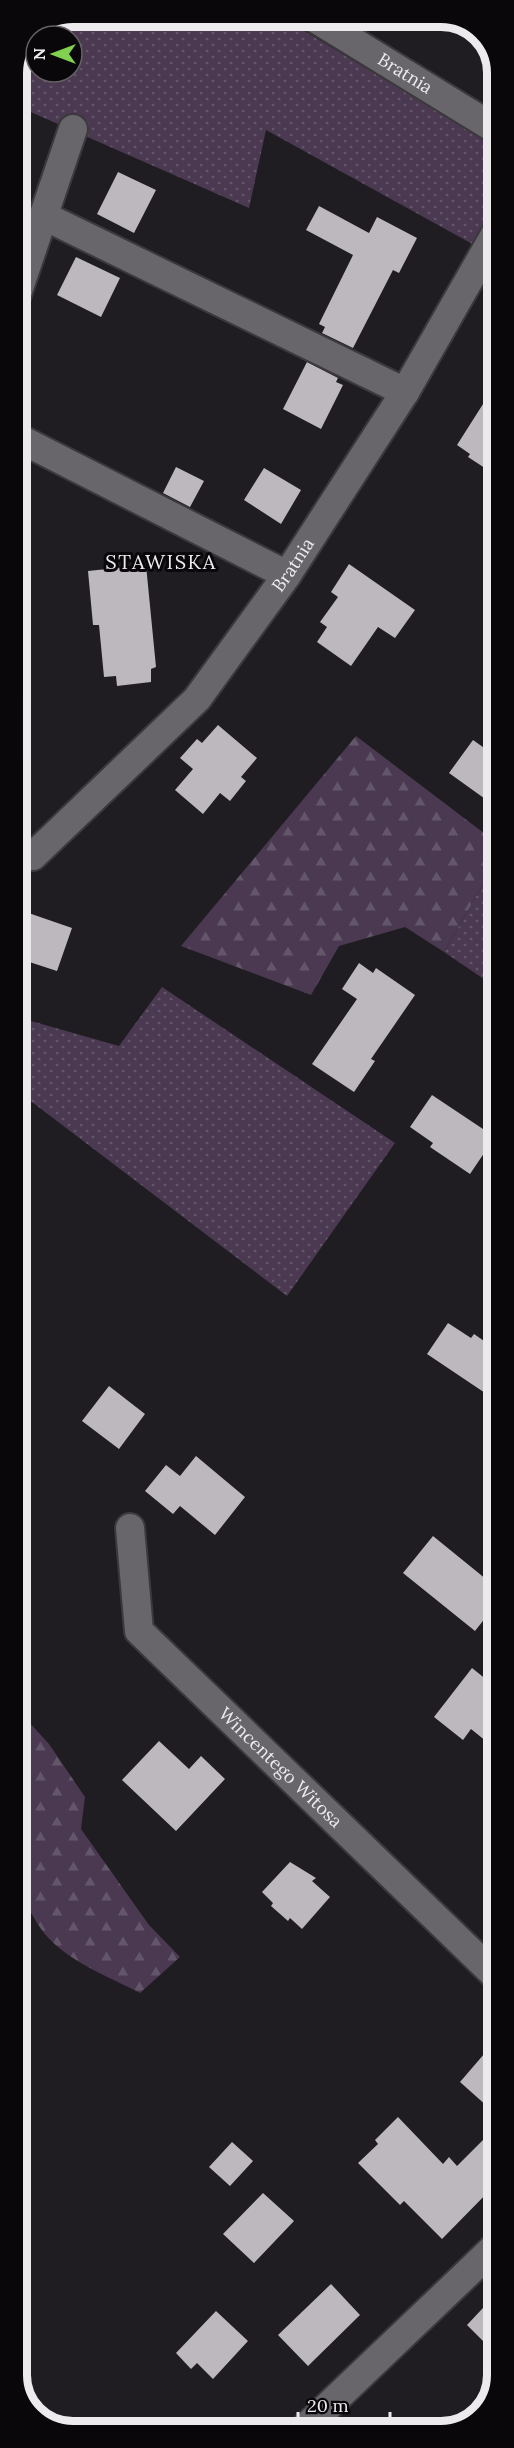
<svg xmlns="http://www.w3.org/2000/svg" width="514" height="2448" font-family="Lora,serif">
	<defs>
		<pattern id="grass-dots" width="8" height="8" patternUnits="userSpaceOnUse" patternTransform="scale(1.5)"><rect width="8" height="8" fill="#4a3951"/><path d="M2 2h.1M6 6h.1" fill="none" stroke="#64566a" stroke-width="1.8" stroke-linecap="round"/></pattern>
		<pattern id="forest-firs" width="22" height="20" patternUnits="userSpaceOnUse" patternTransform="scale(1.5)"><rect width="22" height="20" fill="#4a3951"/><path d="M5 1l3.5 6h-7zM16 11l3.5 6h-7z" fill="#64566a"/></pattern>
	</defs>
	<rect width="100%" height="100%" fill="#1f1d21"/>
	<path fill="url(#grass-dots)" fill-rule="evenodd" d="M 73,17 L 281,17 L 497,147 L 497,213 L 476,246 L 266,130 L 249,208 L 17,106 L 17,73 L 33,33 ZM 36,36 L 72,36 L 72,72 L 36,72 Z
		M 497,860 L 497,988 L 444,952 Z
		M 162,987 L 395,1143 L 287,1296 L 28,1099 L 17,1114 L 17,1017 L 119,1046 Z"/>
	<path fill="url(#forest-firs)" d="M 356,736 L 497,843 L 497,860 L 444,952 L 405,927 L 339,946 L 311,995 L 181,946 Z
		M 17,1709 L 49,1744 L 85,1797 L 81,1829 L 149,1925 L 180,1957 L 140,1993 C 108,1976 68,1962 44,1933 C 34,1920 29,1906 17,1895 Z"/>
	<path fill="#bcb8be" d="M 118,172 L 156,190 L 134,233 L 97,214 Z
		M 319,206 L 369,233 L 377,217 L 417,238 L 399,273 L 393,270 L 353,348 L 322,333 L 325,327 L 319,324 L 353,255 L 306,230 Z
		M 76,257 L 120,278 L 101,317 L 57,295 Z
		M 307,362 L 338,378 L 336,382 L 343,385 L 321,429 L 283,409 Z
		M 497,382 L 497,476 L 468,457 L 470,454 L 457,445 Z
		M 176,467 L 204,481 L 190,507 L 163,493 Z
		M 264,468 L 301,490 L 281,524 L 244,500 Z
		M 349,564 L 415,610 L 395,638 L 378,627 L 351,666 L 317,642 L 327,627 L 320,622 L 338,597 L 331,592 Z
		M 146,565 L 156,667 L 151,669 L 151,682 L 117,686 L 116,676 L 104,677 L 99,625 L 93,625 L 88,571 Z
		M 218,725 L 257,758 L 241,777 L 246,781 L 230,801 L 220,793 L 203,814 L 175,790 L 193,769 L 180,758 L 197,739 L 202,743 Z
		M 473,740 L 497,757 L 497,787 L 488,801 L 449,773 Z
		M 17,909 L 72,928 L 57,971 L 17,958 Z
		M 359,963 L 373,973 L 376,968 L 415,995 L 371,1059 L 375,1061 L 354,1092 L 312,1064 L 357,999 L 342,989 Z
		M 432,1095 L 495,1137 L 470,1174 L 430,1147 L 433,1143 L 410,1127 Z
		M 448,1323 L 471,1338 L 474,1334 L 497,1350 L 497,1401 L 427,1354 Z
		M 109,1386 L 145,1414 L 119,1449 L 82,1421 Z
		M 196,1456 L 245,1497 L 215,1535 L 180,1506 L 173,1514 L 145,1491 L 166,1465 L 180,1476 Z
		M 433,1536 L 497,1588 L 497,1603 L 475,1631 L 403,1573 Z
		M 472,1668 L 497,1688 L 497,1750 L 471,1729 L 463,1740 L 434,1717 Z
		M 159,1741 L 189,1769 L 201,1756 L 225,1779 L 176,1831 L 122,1780 Z
		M 290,1862 L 316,1878 L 312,1881 L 330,1897 L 302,1929 L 290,1918 L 288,1921 L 271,1906 L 273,1903 L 262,1892 Z
		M 497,2039 L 497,2115 L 460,2082 Z
		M 398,2117 L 443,2164 L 449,2157 L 457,2166 L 497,2126 L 497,2183 L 442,2239 L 404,2201 L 400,2205 L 358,2163 L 378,2144 L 375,2140 Z
		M 232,2142 L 253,2161 L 230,2186 L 209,2167 Z
		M 263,2193 L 294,2221 L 254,2263 L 223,2234 Z
		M 331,2284 L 360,2315 L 308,2366 L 278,2335 Z
		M 497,2293 L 497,2355 L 467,2325 Z
		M 216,2311 L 248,2341 L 213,2379 L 197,2363 L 191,2369 L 176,2353 Z"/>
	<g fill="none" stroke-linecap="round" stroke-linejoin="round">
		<defs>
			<g id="street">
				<path id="s1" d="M 313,17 L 497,130"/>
				<path d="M 44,216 L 405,392"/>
				<path d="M 17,294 L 73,129"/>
				<path d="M 17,440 L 22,440 L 287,575"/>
				<path id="s2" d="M 33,856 L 197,699 L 287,575 L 405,392 L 497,231"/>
				<path id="s3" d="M 130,1528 L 139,1631 L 497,1977"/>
				<path d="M 302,2431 L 497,2245"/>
			</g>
		</defs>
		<use href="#street" stroke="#3b393c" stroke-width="32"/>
		<use href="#street" stroke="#69666b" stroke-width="28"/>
	</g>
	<g text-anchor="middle" stroke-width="6" stroke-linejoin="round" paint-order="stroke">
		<g font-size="18" fill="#eceaed" stroke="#090709">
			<text dy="6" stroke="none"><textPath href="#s1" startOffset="108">Bratnia</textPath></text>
			<text dy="6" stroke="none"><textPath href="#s2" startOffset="392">Bratnia</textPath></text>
			<text dy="6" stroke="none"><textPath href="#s3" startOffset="300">Wincentego Witosa</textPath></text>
		</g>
		<g font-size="20" letter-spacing="1.5" fill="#eceaed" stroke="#090709">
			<text x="161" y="569">STAWISKA</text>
		</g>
	</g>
	<path d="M0 0H514V2448H0ZM73 27H441A46 46 0 0 1 487 73V2375A46 46 0 0 1 441 2421H73A46 46 0 0 1 27 2375V73A46 46 0 0 1 73 27Z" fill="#090709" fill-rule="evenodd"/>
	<path fill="none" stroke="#eceaed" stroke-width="8" d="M73 27H441A46 46 0 0 1 487 73V2375A46 46 0 0 1 441 2421H73A46 46 0 0 1 27 2375V73A46 46 0 0 1 73 27Z"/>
	<g transform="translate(54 54) rotate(270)"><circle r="28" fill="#090709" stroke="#646264" stroke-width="1.5"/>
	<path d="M0-4.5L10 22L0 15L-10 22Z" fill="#82d04f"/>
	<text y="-9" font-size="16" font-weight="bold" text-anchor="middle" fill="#eceaed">N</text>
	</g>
	<path d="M298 2412v9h92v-9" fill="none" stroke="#eceaed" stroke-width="3"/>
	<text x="307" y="2412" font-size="18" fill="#eceaed" stroke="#090709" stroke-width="4.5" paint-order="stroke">20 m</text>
</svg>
